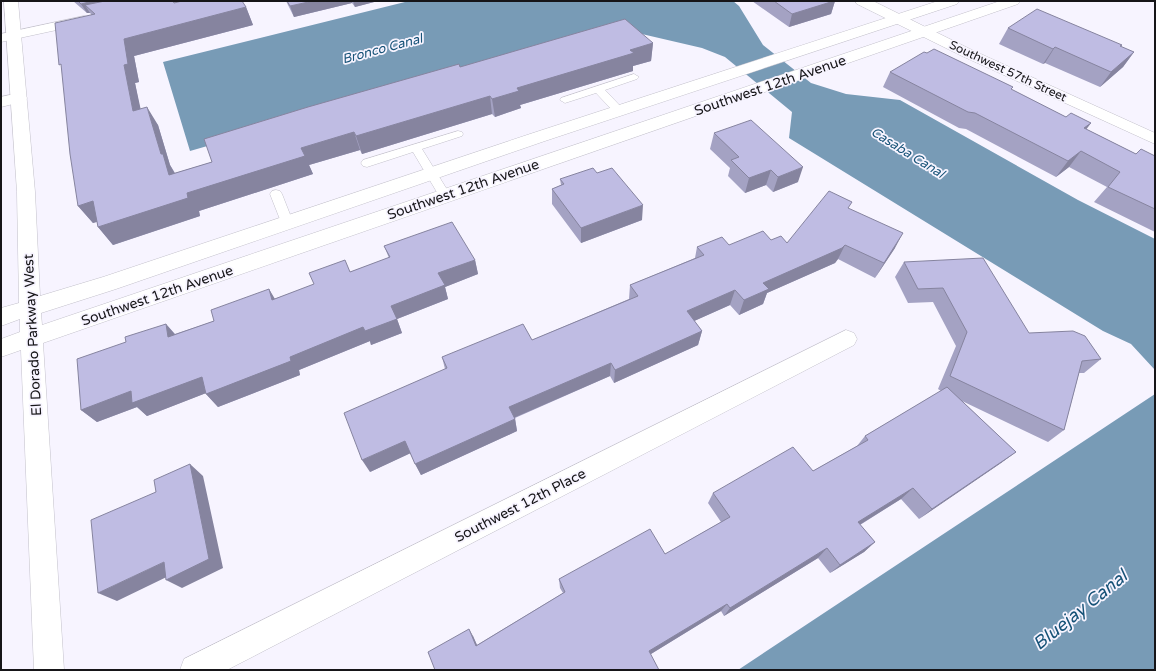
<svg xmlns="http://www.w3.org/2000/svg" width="1156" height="671" font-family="'Varela Round',sans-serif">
	<rect width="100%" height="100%" fill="#f7f4ff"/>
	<path fill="#789bb6" d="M 409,1 L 733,1 L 739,6 L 763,45 L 811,83 L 846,94 L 900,100 L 1078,200 L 1155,239 L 1155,370 L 1131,344 L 1103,331 L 789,138 L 792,112 L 725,57 L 702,48 L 616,28 L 190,151 L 163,62 Z
		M 1155,393 L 1155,670 L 738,670 L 1155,394 Z"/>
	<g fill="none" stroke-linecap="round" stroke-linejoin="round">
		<defs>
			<path id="service" d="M 634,74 L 639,77 L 637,79 L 605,90 L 623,109 L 624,111 L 623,113 L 615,113 L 596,93 L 565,103 L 560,100 L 561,98 Z
				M 458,131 L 462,132 L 463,134 L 462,136 L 422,149 L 451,196 L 449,199 L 441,199 L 413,152 L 367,167 L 363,166 L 361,163 L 363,160 Z
				M 276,190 L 280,191 L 282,194 L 293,222 L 291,225 L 287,226 L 283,225 L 281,222 L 270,194 L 272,191 Z"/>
			<path id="minor" d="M 855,1 L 873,1 L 972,50 L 1155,133 L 1155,144 L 962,56 L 857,4 Z
				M 84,16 L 89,17 L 91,20 L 89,23 L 1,42 L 1,34 Z
				M 19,93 L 25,95 L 27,98 L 25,101 L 1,107 L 1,97 Z
				M 846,330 L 854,333 L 857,339 L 854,345 L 227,670 L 180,670 L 184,659 Z"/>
			<path id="tertiary" d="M 4,1 L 18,1 L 35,192 L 40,296 L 103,277 L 530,134 L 938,1 L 959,1 L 957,4 L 542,142 L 116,289 L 41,313 L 42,325 L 1000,1 L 1020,1 L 1018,4 L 43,343 L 64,670 L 34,670 L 21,350 L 1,357 L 1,339 L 20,332 L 20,319 L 1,326 L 1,308 L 19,303 L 17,192 Z"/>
		</defs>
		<use href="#service" stroke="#c3c1cb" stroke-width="1"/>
		<use href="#minor" stroke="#c3c1cb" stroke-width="1"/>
		<use href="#tertiary" stroke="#c3c1cb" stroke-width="1"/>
		<use href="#service" fill="#fff" fill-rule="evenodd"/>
		<use href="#minor" fill="#fff" fill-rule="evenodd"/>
		<use href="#tertiary" fill="#fff" fill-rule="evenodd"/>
	</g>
	<path fill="#a4a2c3" d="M 73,1 L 174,1 L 175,3 L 246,7 L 253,25 L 134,56 L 139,82 L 135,83 L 140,109 L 158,125 L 170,165 L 175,173 L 212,162 L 460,67 L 653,43 L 651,61 L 633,66 L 633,71 L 520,105 L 521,108 L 495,117 L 492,114 L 362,154 L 360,150 L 309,165 L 313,174 L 199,211 L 200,216 L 113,245 L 98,227 L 97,222 L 93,223 L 78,206 L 91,14 L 90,13 L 87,13 Z
		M 286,1 L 378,1 L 355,7 L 352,3 L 294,17 Z
		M 752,1 L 835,1 L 831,14 L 789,27 Z
		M 1008,28 L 1122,45 L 1121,47 L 1134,52 L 1123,67 L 1100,87 L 1045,63 L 1043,64 L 999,44 Z
		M 890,72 L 1012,90 L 1066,117 L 1091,123 L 1086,129 L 1136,154 L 1155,156 L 1155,232 L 1094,202 L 1107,187 L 1069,167 L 1056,177 L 966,129 L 959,128 L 883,87 Z
		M 714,133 L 798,182 L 773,192 L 766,185 L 745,193 L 728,176 L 730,168 L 710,149 Z
		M 560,179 L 642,220 L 581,243 L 552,204 L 552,189 L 561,185 Z
		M 849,209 L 895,248 L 875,278 L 838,259 L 835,263 L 767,293 L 763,304 L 739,315 L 730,305 L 694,321 L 702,331 L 698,345 L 614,383 L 610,376 L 515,418 L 517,431 L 421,475 L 410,453 L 370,472 L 445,369 L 442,357 L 532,340 L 629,299 L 630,285 L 695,258 L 697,247 L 729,245 L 771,240 L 787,243 Z
		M 384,246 L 475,260 L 478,274 L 445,287 L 448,299 L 397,319 L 402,333 L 371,345 L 370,341 L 299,370 L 300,375 L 218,407 L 206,394 L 206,393 L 147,416 L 137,407 L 97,422 L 81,410 L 166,324 L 175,334 L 214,321 L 269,289 L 274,299 L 350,272 L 389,258 Z
		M 904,262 L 1029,333 L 1101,359 L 1084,373 L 1079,373 L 1064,430 L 1048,442 L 962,401 L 1016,452 L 1001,463 L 919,519 L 901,499 L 860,525 L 875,542 L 864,552 L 830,573 L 818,558 L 724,616 L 721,611 L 651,654 L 435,670 L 473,636 L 477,645 L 563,593 L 560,588 L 559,579 L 665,554 L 721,522 L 708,503 L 713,493 L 813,471 L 857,446 L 865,436 L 941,391 L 938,389 L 956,346 L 933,302 L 908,303 L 895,277 Z"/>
	<path fill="#86849f" d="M 93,1 L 143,1 L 85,5 L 90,13 L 87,13 L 81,4 Z
		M 313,1 L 352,1 L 352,3 L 294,17 L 290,6 Z
		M 353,1 L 378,1 L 355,7 Z
		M 834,1 L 835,1 L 831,14 L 789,27 L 792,14 Z
		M 246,7 L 253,25 L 134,56 L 139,82 L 135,83 L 145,129 L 133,111 L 124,65 L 124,39 Z
		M 653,43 L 651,61 L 633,66 L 633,71 L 520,105 L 521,108 L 495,117 L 492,99 L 517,88 L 630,50 Z
		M 1055,47 L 1045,63 L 1043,64 L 1053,49 Z
		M 1134,52 L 1123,67 L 1100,87 L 1111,72 Z
		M 490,96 L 492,114 L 362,154 L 356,136 Z
		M 147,107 L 158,125 L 170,165 L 174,172 L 181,192 L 169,175 L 161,154 Z
		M 1091,123 L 1079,139 L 1084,128 Z
		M 354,132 L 360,150 L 309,165 L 313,174 L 199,211 L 200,216 L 113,245 L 98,227 L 301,148 Z
		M 1081,151 L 1069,167 L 1056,177 L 1068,161 Z
		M 803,167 L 798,182 L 773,192 L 778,177 Z
		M 771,170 L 766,185 L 745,193 L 749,178 Z
		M 93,201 L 108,218 L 93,223 L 78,206 Z
		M 643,205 L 642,220 L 581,243 L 581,228 Z
		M 903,233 L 895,248 L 875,278 L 884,263 Z
		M 845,245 L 838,259 L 835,263 L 767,293 L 763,304 L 739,315 L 744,300 L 763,283 Z
		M 475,260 L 478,274 L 445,287 L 448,299 L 397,319 L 402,333 L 371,345 L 370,341 L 299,370 L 300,375 L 218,407 L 206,394 L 290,357 L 391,306 L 438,273 Z
		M 269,289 L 278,304 L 272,300 Z
		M 735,290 L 730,305 L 683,326 L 687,311 Z
		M 166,324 L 178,338 L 168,337 Z
		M 702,331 L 698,345 L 614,383 L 615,370 Z
		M 611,363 L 610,376 L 511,419 L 509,407 Z
		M 202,377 L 214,390 L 147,416 L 137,407 L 97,422 L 81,410 L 131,391 Z
		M 515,419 L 517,431 L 421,475 L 415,464 Z
		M 405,441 L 411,453 L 370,472 L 362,460 Z
		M 1016,452 L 1001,463 L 919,519 L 932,509 Z
		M 190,464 L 203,476 L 223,568 L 182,588 L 166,580 Z
		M 913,488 L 901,499 L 848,532 L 858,522 Z
		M 875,542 L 864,552 L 830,573 L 840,565 Z
		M 827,548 L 818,558 L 724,616 L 730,608 Z
		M 164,562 L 179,571 L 117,601 L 98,593 Z
		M 727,604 L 721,611 L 646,657 L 649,651 Z
		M 469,629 L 473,636 L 480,652 L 476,646 Z"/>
	<path fill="#bfbce3" stroke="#86849f" d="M 78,1 L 93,1 L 81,4 Z
		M 105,1 L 173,1 L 174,3 L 182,1 L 242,1 L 246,7 L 124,39 L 128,64 L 124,65 L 133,111 L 147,107 L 161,154 L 163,154 L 169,175 L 212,162 L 204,139 L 308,107 L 459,64 L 460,67 L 625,19 L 653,43 L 630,50 L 634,53 L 517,88 L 519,91 L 492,99 L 490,96 L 356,136 L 354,132 L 301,148 L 305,156 L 187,193 L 188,198 L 98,227 L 93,201 L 78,206 L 70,154 L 61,64 L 59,65 L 55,23 L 95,14 L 85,5 Z
		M 287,1 L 313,1 L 290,6 Z
		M 774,1 L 834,1 L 792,14 Z
		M 1037,9 L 1122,45 L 1120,46 L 1134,52 L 1111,72 L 1055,47 L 1053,49 L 1008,28 Z
		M 934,49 L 1013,87 L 1011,89 L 1066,117 L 1071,113 L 1091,123 L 1084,128 L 1136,154 L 1141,149 L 1155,156 L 1155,209 L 1108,187 L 1120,172 L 1081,151 L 1068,161 L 975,113 L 968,112 L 890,72 L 924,52 L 927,53 Z
		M 751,120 L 803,167 L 778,177 L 771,170 L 749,178 L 731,160 L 739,157 L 714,133 Z
		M 593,168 L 597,173 L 612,168 L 643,205 L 581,228 L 552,189 L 564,184 L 560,179 Z
		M 829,191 L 852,202 L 848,208 L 903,233 L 884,263 L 845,245 L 842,248 L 763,283 L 769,289 L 744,300 L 735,290 L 687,311 L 702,331 L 615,370 L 611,363 L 509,407 L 515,419 L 415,464 L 405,441 L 362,460 L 344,413 L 447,368 L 442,357 L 523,324 L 532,340 L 638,296 L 630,285 L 704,255 L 697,247 L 722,237 L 729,245 L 763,231 L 771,240 L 781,236 L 787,243 Z
		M 452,222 L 475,260 L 438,273 L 445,285 L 391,306 L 397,319 L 365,331 L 363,327 L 290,357 L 291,361 L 206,394 L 202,377 L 132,403 L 131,391 L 81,410 L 77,359 L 126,342 L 125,337 L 166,324 L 168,337 L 214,321 L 211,310 L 269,289 L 272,300 L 314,284 L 309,273 L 345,260 L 350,272 L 390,257 L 384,246 Z
		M 983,258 L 1029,333 L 1073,331 L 1085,336 L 1101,359 L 1082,361 L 1064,430 L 950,376 L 967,332 L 943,288 L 918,289 L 904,262 Z
		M 947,387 L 1016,452 L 932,509 L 913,488 L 858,522 L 875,542 L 840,565 L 827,548 L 730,608 L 727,604 L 649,651 L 659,670 L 435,670 L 428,652 L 469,629 L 476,646 L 565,592 L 559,579 L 650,529 L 665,554 L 730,517 L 713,493 L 793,447 L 813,471 L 868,440 L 865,436 Z
		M 190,464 L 209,559 L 166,580 L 164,562 L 98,593 L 91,520 L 156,492 L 154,480 Z"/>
	<g text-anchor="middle" stroke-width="3.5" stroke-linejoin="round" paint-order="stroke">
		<g font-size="12" fill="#161518" stroke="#f7f4ff">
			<text transform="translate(1008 71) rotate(25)" y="4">Southwest 57th Street</text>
		</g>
		<g font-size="13" font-style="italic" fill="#175378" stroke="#f7f4ff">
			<text transform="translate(382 48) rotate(-15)" y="5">Bronco Canal</text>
			<text transform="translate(908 152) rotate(32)" y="5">Casaba Canal</text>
		</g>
		<g font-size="14" fill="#161518" stroke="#f7f4ff">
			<text transform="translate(770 85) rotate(-19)" y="5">Southwest 12th Avenue</text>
			<text transform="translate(463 189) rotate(-19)" y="5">Southwest 12th Avenue</text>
			<text transform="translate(157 295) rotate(-19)" y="5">Southwest 12th Avenue</text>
			<text transform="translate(32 335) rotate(-93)" y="5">El Dorado Parkway West</text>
			<text transform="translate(520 505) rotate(-27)" y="5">Southwest 12th Place</text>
		</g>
		<g font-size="18" font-style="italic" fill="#175378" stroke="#f7f4ff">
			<text transform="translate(1080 610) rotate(-39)" y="6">Bluejay Canal</text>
		</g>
	</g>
	<rect width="1156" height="671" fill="none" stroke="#161518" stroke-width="4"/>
</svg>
